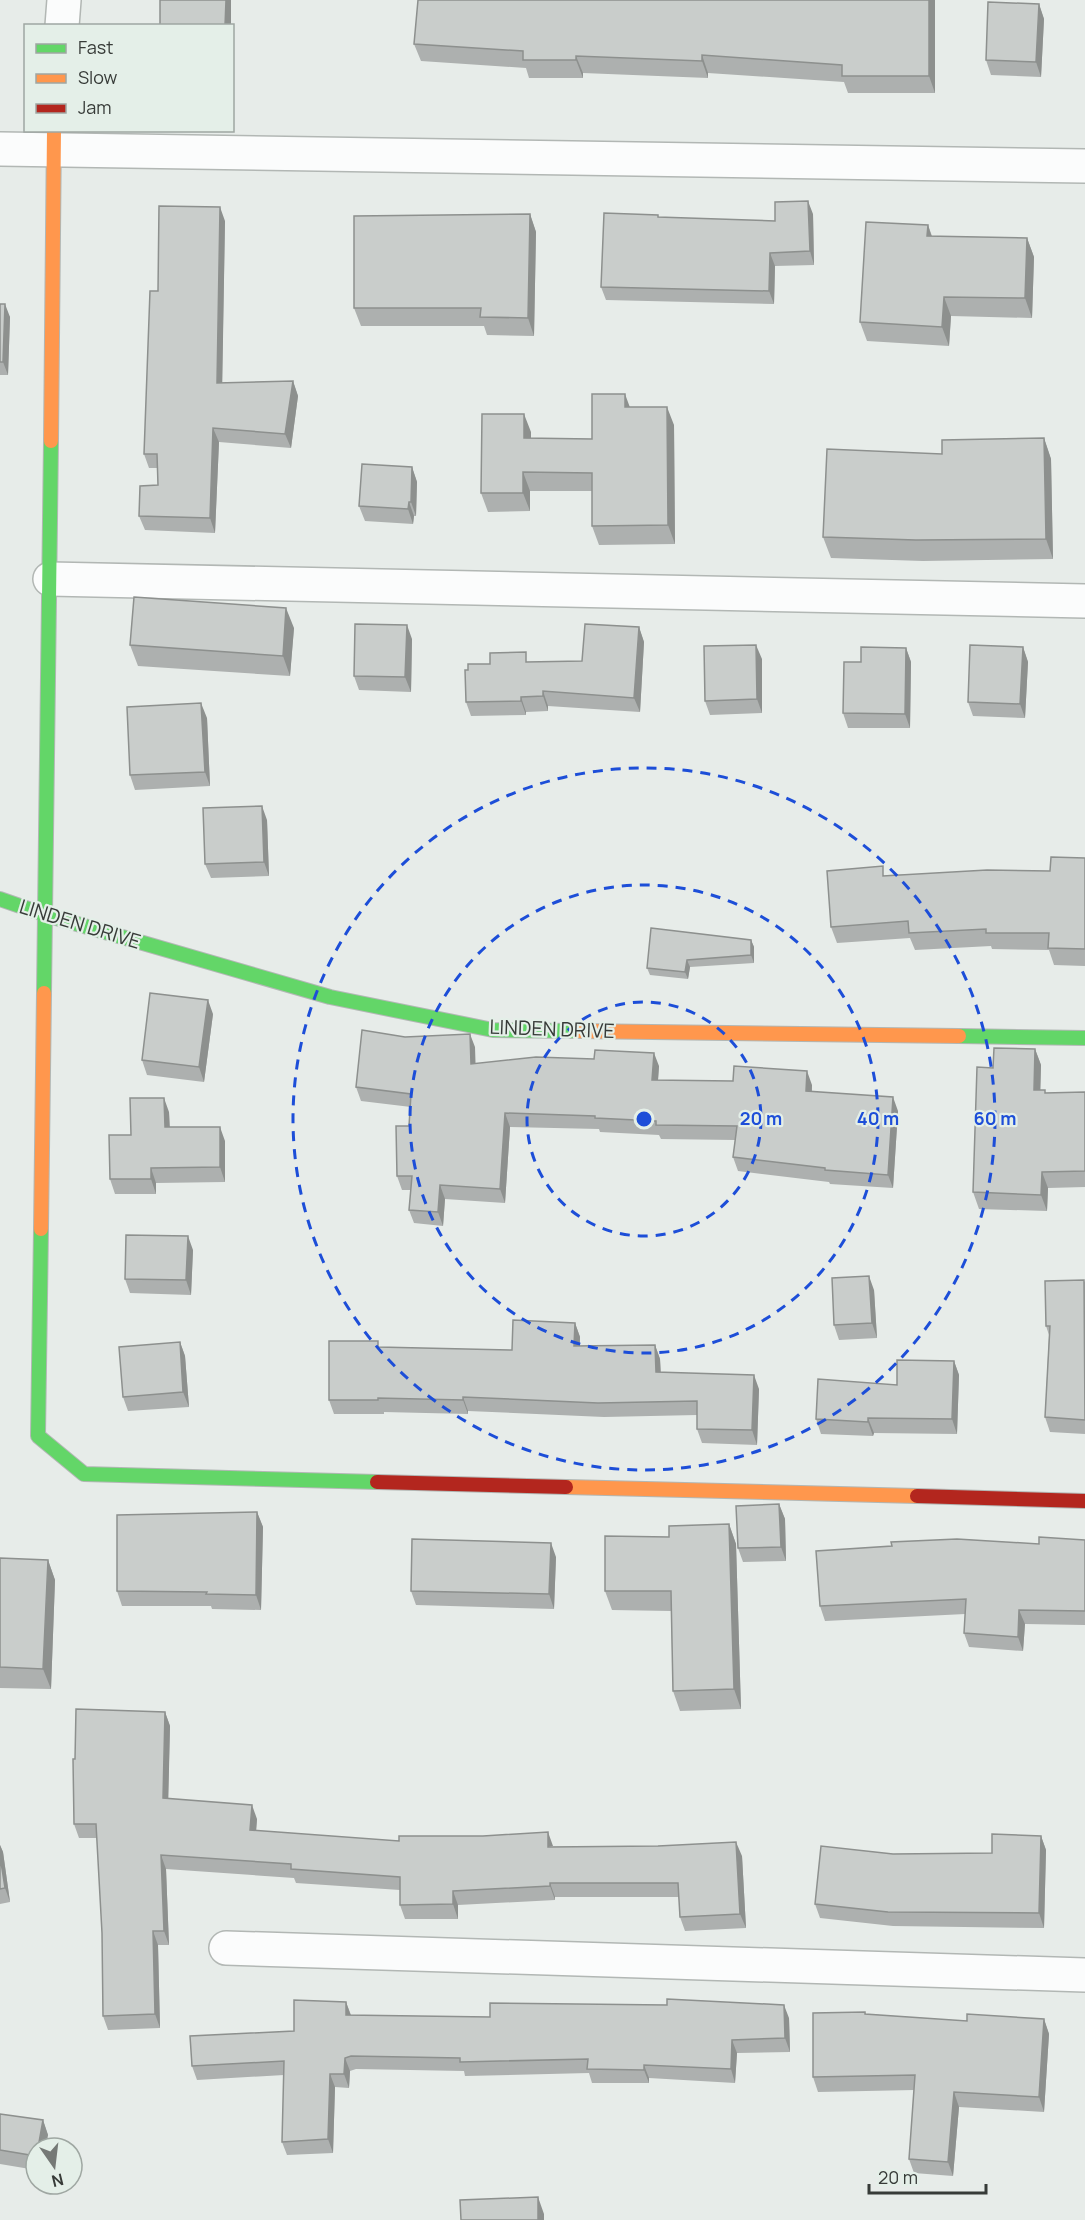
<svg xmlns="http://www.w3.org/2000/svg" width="1085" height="2220" font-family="Manrope,sans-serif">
	<rect width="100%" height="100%" fill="#e7ece9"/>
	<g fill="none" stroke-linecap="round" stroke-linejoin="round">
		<defs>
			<path id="street" d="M 62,26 L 64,0
				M 0,149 L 1085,166
				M 50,579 L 1085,601
				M 226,1948 L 1085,1975"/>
			<path id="fast" d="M 0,899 L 46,915 L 330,997 L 493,1030 L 577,1031
				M 44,993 L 51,441
				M 959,1036 L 1085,1038
				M 41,1229 L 38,1436 L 84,1474 L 377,1482"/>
			<path id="slow" d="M 51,441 L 54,130
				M 577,1031 L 959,1036
				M 41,1229 L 44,993
				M 566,1487 L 917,1496"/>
			<path id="jam" d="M 377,1482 L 566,1487
				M 917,1496 L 1085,1501"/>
		</defs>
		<use href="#street" stroke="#b2b7b4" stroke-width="36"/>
		<use href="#fast" stroke="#b2b7b4" stroke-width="16"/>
		<use href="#slow" stroke="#b2b7b4" stroke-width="16"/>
		<use href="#jam" stroke="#b2b7b4" stroke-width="16"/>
		<use href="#street" stroke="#fbfcfc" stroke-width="33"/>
		<use href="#fast" stroke="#63d668" stroke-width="14"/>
		<use href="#slow" stroke="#ff974d" stroke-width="14"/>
		<use href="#jam" stroke="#b3261e" stroke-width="14"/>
	</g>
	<path fill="#adb0af" d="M 935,0 L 935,93 L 848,93 L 844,82 L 708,73 L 708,78 L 583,73 L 583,78 L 529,78 L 526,68 L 421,61 L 414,44 Z
		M 1039,4 L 1044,19 L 1041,77 L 991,75 L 986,60 Z
		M 530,214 L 536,232 L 534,336 L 487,335 L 484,326 L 361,326 L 354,308 Z
		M 813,214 L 814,265 L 775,266 L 774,304 L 606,300 L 601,287 L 659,218 L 775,221 Z
		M 225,221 L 222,383 L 293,381 L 298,396 L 291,448 L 219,442 L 215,533 L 145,530 L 139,516 L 158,485 L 157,468 L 149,468 L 144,454 L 158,291 Z
		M 928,225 L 932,236 L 1027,238 L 1034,257 L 1032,318 L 951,316 L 949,346 L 867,341 L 860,322 Z
		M 0,304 L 10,317 L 8,375 L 0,375 Z
		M 630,407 L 674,425 L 675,544 L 599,545 L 592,526 L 592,491 L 530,491 L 530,511 L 488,512 L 481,493 L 531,432 L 531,438 L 592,439 Z
		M 1044,438 L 1051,459 L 1053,559 L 923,561 L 831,558 L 823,537 L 942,454 Z
		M 412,467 L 417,482 L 416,516 L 414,516 L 413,524 L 365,521 L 359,506 Z
		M 639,627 L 644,642 L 640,712 L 548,706 L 548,711 L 526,712 L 526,715 L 471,716 L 466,702 L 529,662 L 582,661 Z
		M 294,628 L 290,676 L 138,666 L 130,645 Z
		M 412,639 L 411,692 L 359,690 L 354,676 Z
		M 1023,647 L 1028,662 L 1025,718 L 973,716 L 968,702 Z
		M 906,648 L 911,662 L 910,728 L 848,728 L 843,713 L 861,662 Z
		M 762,659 L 762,713 L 710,715 L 705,701 Z
		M 207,718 L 210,786 L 135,790 L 130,775 Z
		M 267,820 L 269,876 L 211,878 L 205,864 Z
		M 1085,858 L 1085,966 L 1054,965 L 1049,950 L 992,949 L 991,946 L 915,950 L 910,938 L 837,943 L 831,927 L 886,875 L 1050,871 Z
		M 751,940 L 754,947 L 754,963 L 690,967 L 688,979 L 650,975 L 647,968 Z
		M 213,1014 L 204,1082 L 147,1075 L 142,1060 Z
		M 475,1047 L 475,1064 L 659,1066 L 658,1080 L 812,1085 L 812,1092 L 898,1111 L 893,1188 L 830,1184 L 829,1182 L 738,1171 L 733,1157 L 735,1140 L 661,1139 L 659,1135 L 600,1132 L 599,1129 L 510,1127 L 505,1203 L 445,1199 L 443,1226 L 414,1223 L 409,1210 L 411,1190 L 402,1190 L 397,1176 L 409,1126 L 411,1107 L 361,1101 L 356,1087 Z
		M 1035,1049 L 1041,1065 L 1040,1090 L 1046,1093 L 1085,1092 L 1085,1187 L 1048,1188 L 1047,1211 L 979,1209 L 973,1192 L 993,1068 Z
		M 169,1112 L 170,1127 L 225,1141 L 225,1182 L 156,1183 L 156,1194 L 115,1194 L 110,1179 L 131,1135 Z
		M 193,1250 L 191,1295 L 130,1293 L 125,1279 Z
		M 1085,1281 L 1085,1434 L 1050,1432 L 1045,1417 L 1049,1335 L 1046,1326 Z
		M 874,1290 L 877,1338 L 839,1340 L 834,1325 Z
		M 575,1323 L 580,1337 L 580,1346 L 655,1345 L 660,1359 L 661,1372 L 759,1389 L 757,1445 L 702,1443 L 697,1429 L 697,1415 L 604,1417 L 468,1411 L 468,1414 L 384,1412 L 384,1414 L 334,1414 L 329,1400 L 381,1347 L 512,1350 Z
		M 180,1342 L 185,1356 L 189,1407 L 128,1411 L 123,1397 Z
		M 954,1361 L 959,1375 L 957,1434 L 874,1433 L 873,1436 L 821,1434 L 816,1419 Z
		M 779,1504 L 785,1519 L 786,1561 L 743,1562 L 738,1548 Z
		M 257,1512 L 263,1527 L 261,1610 L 212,1609 L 211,1606 L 122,1606 L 117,1591 Z
		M 729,1524 L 736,1544 L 741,1709 L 680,1711 L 673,1691 L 671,1611 L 612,1610 L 605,1591 L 669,1537 Z
		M 1085,1540 L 1085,1625 L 1025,1624 L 1023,1651 L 969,1647 L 964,1633 L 965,1614 L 825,1621 L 820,1606 L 1039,1544 Z
		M 556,1557 L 554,1609 L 416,1605 L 411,1591 Z
		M 0,1558 L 48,1560 L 55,1580 L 51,1689 L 0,1688 Z
		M 165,1712 L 170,1726 L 168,1798 L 257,1819 L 256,1831 L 399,1841 L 553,1847 L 742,1856 L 746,1928 L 685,1931 L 680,1917 L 679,1897 L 555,1897 L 555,1900 L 458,1905 L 458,1919 L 405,1919 L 400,1905 L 400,1890 L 296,1883 L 294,1878 L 166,1869 L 169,1945 L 158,1945 L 160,2028 L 108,2030 L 103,2016 L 102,1933 L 97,1838 L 79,1838 L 74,1824 L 75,1759 Z
		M 1041,1836 L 1046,1850 L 1044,1928 L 893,1926 L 820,1918 L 815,1904 L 893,1854 L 992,1853 Z
		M 0,1845 L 3,1852 L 10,1902 L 0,1904 Z
		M 346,2002 L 351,2015 L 490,2017 L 789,2018 L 790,2052 L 737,2053 L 735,2083 L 649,2078 L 649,2083 L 592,2083 L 589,2073 L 465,2076 L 464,2071 L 356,2069 L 350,2071 L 349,2088 L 335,2087 L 333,2153 L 287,2155 L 282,2142 L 284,2075 L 197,2080 L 192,2066 L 294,2031 Z
		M 865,2012 L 866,2014 L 967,2021 L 1044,2019 L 1049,2034 L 1044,2112 L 959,2107 L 953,2176 L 914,2173 L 909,2159 L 914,2090 L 818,2092 L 813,2077 Z
		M 0,2114 L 43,2120 L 48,2135 L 36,2148 L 36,2170 L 0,2164 Z"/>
	<path fill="#8d908e" d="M 226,0 L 231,0 L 231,26 L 225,26 Z
		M 929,0 L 935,0 L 935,93 L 929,76 Z
		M 1039,4 L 1044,19 L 1041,77 L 1036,62 Z
		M 702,55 L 708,73 L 708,78 L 702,61 Z
		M 576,56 L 583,73 L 583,78 L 576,60 Z
		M 808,201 L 813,214 L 814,265 L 810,251 Z
		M 220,207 L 225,221 L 222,398 L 217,383 Z
		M 530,214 L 536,232 L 534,336 L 528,318 Z
		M 928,225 L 934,244 L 927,236 Z
		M 1027,238 L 1034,257 L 1032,318 L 1025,298 Z
		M 770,253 L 775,266 L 774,304 L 769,291 Z
		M 944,297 L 951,316 L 949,346 L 942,327 Z
		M 5,304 L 10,317 L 8,375 L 3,362 Z
		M 293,381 L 298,396 L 291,448 L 285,434 Z
		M 625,394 L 632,413 L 625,407 Z
		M 667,407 L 674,425 L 675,544 L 668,525 Z
		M 524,414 L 531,432 L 531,456 L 524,438 Z
		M 213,428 L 219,442 L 215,533 L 210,518 Z
		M 1044,438 L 1051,459 L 1053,559 L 1046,539 Z
		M 412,467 L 417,482 L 416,516 L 411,502 Z
		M 523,472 L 530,491 L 530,511 L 523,493 Z
		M 409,502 L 414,516 L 413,524 L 408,509 Z
		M 286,608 L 294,628 L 290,676 L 283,656 Z
		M 407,625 L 412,639 L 411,692 L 405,677 Z
		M 639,627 L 644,642 L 640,712 L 634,698 Z
		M 756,645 L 762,659 L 762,713 L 757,699 Z
		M 1023,647 L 1028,662 L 1025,718 L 1020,704 Z
		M 906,648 L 911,662 L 910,728 L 905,714 Z
		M 543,691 L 548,706 L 548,711 L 543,696 Z
		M 521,697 L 526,712 L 526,715 L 521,701 Z
		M 201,703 L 207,718 L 210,786 L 205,772 Z
		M 262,806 L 267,820 L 269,876 L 264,862 Z
		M 751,940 L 754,947 L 754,963 L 751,955 Z
		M 687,960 L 690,967 L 688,979 L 685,972 Z
		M 208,1000 L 213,1014 L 204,1082 L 199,1067 Z
		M 470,1034 L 475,1047 L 476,1078 L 471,1064 Z
		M 1035,1049 L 1041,1065 L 1040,1107 L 1034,1090 Z
		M 654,1053 L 659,1066 L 657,1094 L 652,1080 Z
		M 807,1071 L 812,1085 L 811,1105 L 806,1091 Z
		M 893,1097 L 898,1111 L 893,1188 L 888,1175 Z
		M 164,1098 L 169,1112 L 170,1142 L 165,1127 Z
		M 505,1113 L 510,1127 L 505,1203 L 500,1189 Z
		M 220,1127 L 225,1141 L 225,1182 L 220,1167 Z
		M 151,1168 L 156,1183 L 156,1194 L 151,1179 Z
		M 1042,1172 L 1048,1188 L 1047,1211 L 1041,1195 Z
		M 440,1185 L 445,1199 L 443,1226 L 438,1212 Z
		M 188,1236 L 193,1250 L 191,1295 L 186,1280 Z
		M 869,1276 L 874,1290 L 877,1338 L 872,1323 Z
		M 575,1323 L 580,1337 L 579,1361 L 574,1346 Z
		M 180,1342 L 185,1356 L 189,1407 L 183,1392 Z
		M 655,1345 L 660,1359 L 661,1386 L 656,1372 Z
		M 954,1361 L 959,1375 L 957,1434 L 952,1419 Z
		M 754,1375 L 759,1389 L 757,1445 L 752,1430 Z
		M 463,1397 L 468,1411 L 468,1414 L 463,1400 Z
		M 868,1418 L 874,1433 L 873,1436 L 868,1422 Z
		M 779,1504 L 785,1519 L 786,1561 L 781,1547 Z
		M 257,1512 L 263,1527 L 261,1610 L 256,1595 Z
		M 729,1524 L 736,1544 L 741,1709 L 734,1689 Z
		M 551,1543 L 556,1557 L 554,1609 L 549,1594 Z
		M 48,1560 L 55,1580 L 51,1689 L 43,1669 Z
		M 1019,1610 L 1025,1624 L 1023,1651 L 1018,1637 Z
		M 165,1712 L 170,1726 L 168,1812 L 163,1798 Z
		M 252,1805 L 257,1819 L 255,1845 L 250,1830 Z
		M 548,1832 L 553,1846 L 548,1847 Z
		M 1041,1836 L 1046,1850 L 1044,1928 L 1039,1913 Z
		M 736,1842 L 742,1856 L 746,1928 L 740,1914 Z
		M 0,1845 L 3,1852 L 10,1902 L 5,1888 L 0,1856 Z
		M 161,1855 L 166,1869 L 169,1945 L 164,1931 Z
		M 550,1883 L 555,1897 L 555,1900 L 550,1886 Z
		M 453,1891 L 458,1905 L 458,1919 L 453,1904 Z
		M 153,1931 L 158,1945 L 160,2028 L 155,2014 Z
		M 346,2002 L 351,2016 L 346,2015 Z
		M 784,2005 L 789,2018 L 790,2052 L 785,2038 Z
		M 1044,2019 L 1049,2034 L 1044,2112 L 1039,2097 Z
		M 732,2040 L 737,2053 L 735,2083 L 731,2069 Z
		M 345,2058 L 350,2071 L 349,2088 L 344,2074 Z
		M 644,2065 L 649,2078 L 649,2083 L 644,2070 Z
		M 330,2074 L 335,2087 L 333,2153 L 328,2139 Z
		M 954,2092 L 959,2107 L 953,2176 L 948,2162 Z
		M 43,2120 L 48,2135 L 46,2148 L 38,2148 Z
		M 538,2197 L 544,2214 L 544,2220 L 538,2220 Z"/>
	<path fill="#c9cdcb" stroke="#8d908e" stroke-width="1.5" d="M 160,0 L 226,0 L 225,26 L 160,26 Z
		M 418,0 L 929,0 L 929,76 L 842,76 L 842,65 L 702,55 L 702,61 L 576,56 L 576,60 L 523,60 L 523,51 L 414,44 Z
		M 988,2 L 1039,4 L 1036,62 L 986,60 Z
		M 808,201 L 810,251 L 770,253 L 769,291 L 601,287 L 604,213 L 658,215 L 658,217 L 775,221 L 775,202 Z
		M 159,206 L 220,207 L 217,383 L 293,381 L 285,434 L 213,428 L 210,518 L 139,516 L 140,486 L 158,485 L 157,454 L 144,454 L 150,291 L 158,291 Z
		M 530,214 L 528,318 L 480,317 L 481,308 L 354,308 L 354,216 Z
		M 866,222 L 928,225 L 927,236 L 1027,238 L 1025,298 L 944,297 L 942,327 L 860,322 Z
		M 0,304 L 5,304 L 3,362 L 0,362 Z
		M 592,394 L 625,394 L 625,407 L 667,407 L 668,525 L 592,526 L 592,473 L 523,472 L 523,493 L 481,493 L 482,414 L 524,414 L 524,438 L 592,439 Z
		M 1044,438 L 1046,539 L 916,540 L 823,537 L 827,449 L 942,454 L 942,440 Z
		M 362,464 L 412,467 L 411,502 L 409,502 L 408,509 L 359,506 Z
		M 134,597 L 286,608 L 283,656 L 130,645 Z
		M 355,624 L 407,625 L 405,677 L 354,676 Z
		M 585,624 L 639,627 L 634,698 L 543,691 L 543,696 L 521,697 L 521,701 L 466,702 L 465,670 L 468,670 L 468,664 L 490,664 L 490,653 L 526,652 L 526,662 L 582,661 Z
		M 756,645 L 757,699 L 705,701 L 704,646 Z
		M 970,645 L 1023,647 L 1020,704 L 968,702 Z
		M 861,647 L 906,648 L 905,714 L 843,713 L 844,662 L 861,662 Z
		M 201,703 L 205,772 L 130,775 L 127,707 Z
		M 262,806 L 264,862 L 205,864 L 203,808 Z
		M 1051,857 L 1085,858 L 1085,949 L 1048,948 L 1049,933 L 986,933 L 986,929 L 909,933 L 908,921 L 831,927 L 827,871 L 883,866 L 883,876 L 987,870 L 1050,871 Z
		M 651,928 L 751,940 L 751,955 L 687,960 L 685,972 L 647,968 Z
		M 150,993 L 208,1000 L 199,1067 L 142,1060 Z
		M 362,1030 L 405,1037 L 470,1034 L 471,1064 L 536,1057 L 594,1059 L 595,1050 L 654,1053 L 652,1080 L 733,1081 L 734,1066 L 807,1071 L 806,1091 L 893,1097 L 888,1175 L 825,1170 L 825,1168 L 733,1157 L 737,1126 L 656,1125 L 656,1121 L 595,1118 L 595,1116 L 505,1113 L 500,1189 L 440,1185 L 438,1212 L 409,1210 L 412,1176 L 397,1176 L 396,1126 L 409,1126 L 411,1094 L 356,1087 Z
		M 994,1048 L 1035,1049 L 1034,1090 L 1045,1090 L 1045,1093 L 1085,1092 L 1085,1171 L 1042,1172 L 1041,1195 L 973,1192 L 977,1067 L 993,1068 Z
		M 130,1098 L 164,1098 L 165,1127 L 220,1127 L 220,1167 L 151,1168 L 151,1179 L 110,1179 L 109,1135 L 131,1135 Z
		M 126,1235 L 188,1236 L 186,1280 L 125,1279 Z
		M 869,1276 L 872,1323 L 834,1325 L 832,1278 Z
		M 1084,1280 L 1085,1420 L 1045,1417 L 1050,1326 L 1046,1326 L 1045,1281 Z
		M 513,1320 L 575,1323 L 574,1346 L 655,1345 L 656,1372 L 754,1375 L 752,1430 L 697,1429 L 697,1401 L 598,1403 L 463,1397 L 463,1400 L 378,1398 L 378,1400 L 329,1400 L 329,1341 L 378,1341 L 378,1347 L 512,1350 Z
		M 180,1342 L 183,1392 L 123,1397 L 119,1347 Z
		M 897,1360 L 954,1361 L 952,1419 L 868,1418 L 868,1422 L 816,1419 L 818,1379 L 897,1385 Z
		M 779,1504 L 781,1547 L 738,1548 L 736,1506 Z
		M 257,1512 L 256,1595 L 206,1594 L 207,1592 L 117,1591 L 117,1515 Z
		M 729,1524 L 734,1689 L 673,1691 L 671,1591 L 605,1591 L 605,1536 L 669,1537 L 669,1526 Z
		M 1039,1537 L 1085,1540 L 1085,1611 L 1019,1610 L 1018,1637 L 964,1633 L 966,1599 L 820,1606 L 816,1551 L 892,1546 L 891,1542 L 957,1539 L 1039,1544 Z
		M 412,1539 L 551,1543 L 549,1594 L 411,1591 Z
		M 0,1558 L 48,1560 L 43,1669 L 0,1667 Z
		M 76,1709 L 165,1712 L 163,1798 L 252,1805 L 250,1830 L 399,1841 L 399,1836 L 483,1836 L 548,1832 L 548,1847 L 658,1846 L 736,1842 L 740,1914 L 680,1917 L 678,1883 L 550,1883 L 550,1886 L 453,1891 L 453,1904 L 400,1905 L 400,1877 L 291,1869 L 291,1864 L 161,1855 L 164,1931 L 153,1931 L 155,2014 L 103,2016 L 102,1933 L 96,1824 L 74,1824 L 73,1759 L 75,1759 Z
		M 992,1834 L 1041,1836 L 1039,1913 L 888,1912 L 815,1904 L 821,1846 L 893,1854 L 992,1853 Z
		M 0,1856 L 5,1888 L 0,1889 Z
		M 667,1999 L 784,2005 L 785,2038 L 732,2040 L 731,2069 L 644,2065 L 644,2070 L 587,2069 L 588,2059 L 460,2062 L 460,2058 L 351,2056 L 345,2058 L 344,2074 L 330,2074 L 328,2139 L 282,2142 L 284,2061 L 192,2066 L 190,2036 L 294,2031 L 294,2000 L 346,2002 L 346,2015 L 490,2017 L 490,2003 L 667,2005 Z
		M 865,2012 L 865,2014 L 967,2021 L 967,2014 L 1044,2019 L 1039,2097 L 954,2092 L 948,2162 L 909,2159 L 915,2075 L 813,2077 L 813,2013 Z
		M 0,2114 L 43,2120 L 38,2148 L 36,2148 L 36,2156 L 0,2150 Z
		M 538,2197 L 538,2220 L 461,2220 L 460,2200 Z"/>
	<g fill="none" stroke="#1d4ed8" stroke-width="3" stroke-dasharray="10 8">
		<circle cx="644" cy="1119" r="117"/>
		<circle cx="644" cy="1119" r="234"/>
		<circle cx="644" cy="1119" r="351"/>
	</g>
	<g text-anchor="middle" stroke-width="4.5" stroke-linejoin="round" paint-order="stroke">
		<g font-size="20" fill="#373b38" stroke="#e4efe8">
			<text transform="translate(80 924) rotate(17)" y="7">LINDEN DRIVE</text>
			<text transform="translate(552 1029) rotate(2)" y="7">LINDEN DRIVE</text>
		</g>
	</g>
	<circle cx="644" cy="1119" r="9" fill="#1d4ed8" stroke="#e4efe8" stroke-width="3"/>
	<g font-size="18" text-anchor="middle" font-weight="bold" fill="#1d4ed8" stroke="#e4efe8" stroke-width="4.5" stroke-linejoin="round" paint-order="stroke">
		<text x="761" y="1125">20 m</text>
		<text x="878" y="1125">40 m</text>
		<text x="995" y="1125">60 m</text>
	</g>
	<rect x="24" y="24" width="210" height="108" fill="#e4efe8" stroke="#9fa7a2" stroke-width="1.5"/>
	<rect x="36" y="44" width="30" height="9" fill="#63d668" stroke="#9fa7a2" stroke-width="1.5"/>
	<text x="78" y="54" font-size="18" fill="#373b38">Fast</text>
	<rect x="36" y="74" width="30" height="9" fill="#ff974d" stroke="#9fa7a2" stroke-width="1.5"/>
	<text x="78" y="84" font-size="18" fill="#373b38">Slow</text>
	<rect x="36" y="104" width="30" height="9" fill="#b3261e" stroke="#9fa7a2" stroke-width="1.5"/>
	<text x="78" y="114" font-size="18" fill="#373b38">Jam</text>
	<g transform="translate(54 2166) rotate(166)"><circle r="28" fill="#e4efe8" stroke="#9fa7a2" stroke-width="1.5"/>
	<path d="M0-4.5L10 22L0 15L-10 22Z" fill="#757976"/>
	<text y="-9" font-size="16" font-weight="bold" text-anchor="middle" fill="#373b38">N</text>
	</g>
	<path d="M869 2184v9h117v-9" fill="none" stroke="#373b38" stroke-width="3"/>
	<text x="878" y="2184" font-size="18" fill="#373b38" stroke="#e4efe8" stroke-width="4.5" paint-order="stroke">20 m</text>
</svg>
